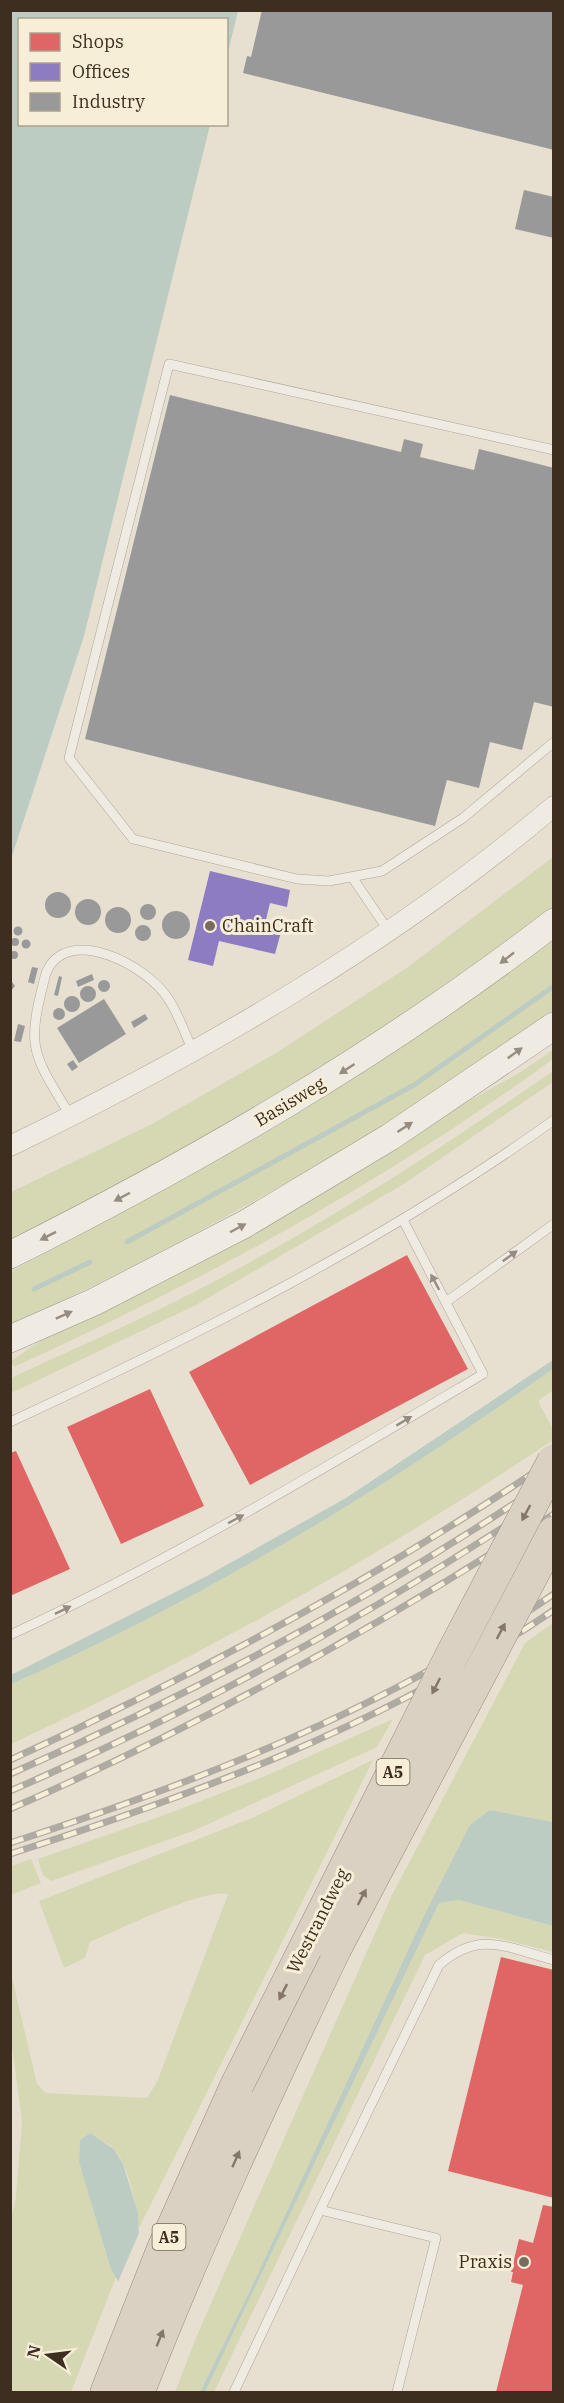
<svg xmlns="http://www.w3.org/2000/svg" width="564" height="2403" font-family="'IBM Plex Serif',serif">
	<rect width="100%" height="100%" fill="#e7e0d1"/>
	<path fill="#d6d7b3" d="M 553,857 L 553,908 L 332,1065 L 94,1199 L 11,1239 L 11,1192 L 152,1124 L 276,1053 L 408,967 Z
		M 553,938 L 553,1010 C 511,1039 470,1070 426,1098 C 293,1183 154,1259 11,1325 L 10,1272 L 108,1219 Z
		M 553,1050 L 553,1059 C 385,1182 203,1281 14,1367 L 11,1361 L 46,1337 L 519,1073 Z
		M 553,1071 L 553,1082 L 402,1185 L 196,1305 L 11,1393 L 11,1378 C 68,1351 128,1326 184,1297 C 313,1232 435,1153 553,1071 Z
		M 553,1369 L 553,1390 L 538,1401 L 553,1429 L 553,1440 C 381,1556 199,1657 11,1744 L 10,1684 C 202,1600 383,1490 553,1369 Z
		M 553,1623 L 553,1822 L 490,1810 L 423,1918 L 247,2297 L 200,2392 L 175,2392 L 197,2335 L 392,1895 L 525,1643 Z
		M 393,1719 L 377,1747 L 193,1831 L 51,1881 L 43,1875 L 38,1859 L 170,1813 L 265,1776 Z
		M 373,1760 L 139,2228 C 137,2208 128,2162 113,2148 C 107,2142 97,2138 90,2133 L 80,2140 L 79,2162 L 116,2277 L 71,2392 L 11,2392 L 10,2225 L 16,2197 L 22,2122 L 11,2038 L 10,1969 L 37,2084 L 46,2093 L 147,2098 L 157,2082 L 228,1894 C 203,1888 118,1930 90,1942 L 85,1958 L 64,1968 L 39,1901 L 252,1818 Z
		M 31,1859 L 41,1883 L 11,1895 L 11,1866 Z
		M 459,1900 L 553,1926 L 553,1952 L 502,1939 L 463,1933 L 425,1955 L 214,2392 L 205,2392 L 439,1903 Z"/>
	<path fill="#bcccc2" d="M 11,10 L 238,11 L 227,56 L 226,20 L 20,20 L 20,124 L 210,125 L 84,636 L 11,859 Z
		M 553,1360 L 553,1369 C 383,1490 202,1600 11,1684 L 11,1675 L 205,1577 L 346,1498 Z
		M 490,1810 L 553,1822 L 553,1926 L 459,1900 L 439,1903 L 205,2392 L 200,2392 L 247,2297 L 423,1918 L 470,1825 Z
		M 90,2133 L 114,2149 L 123,2164 L 138,2213 L 140,2263 L 122,2288 L 111,2269 L 79,2162 L 80,2140 Z"/>
	<path fill="#e7e0d1" d="M 142,2226 L 143,2264 L 121,2290 L 117,2284 Z"/>
	<path fill="#e06666" d="M 407,1255 L 468,1369 L 250,1485 L 189,1372 Z
		M 150,1389 L 204,1506 L 121,1544 L 67,1427 Z
		M 16,1451 L 70,1569 L 10,1596 L 10,1453 Z
		M 501,1957 L 554,1970 L 554,2198 L 448,2171 Z
		M 543,2205 L 554,2207 L 554,2392 L 496,2392 L 523,2285 L 511,2282 L 513,2272 L 511,2272 L 519,2239 L 533,2243 Z"/>
	<path fill="#8e7cc3" d="M 210,871 L 290,890 L 287,907 L 270,903 L 264,928 L 281,932 L 275,954 L 219,941 L 213,966 L 188,960 Z"/>
	<path fill="#999" d="M 262,10 L 554,10 L 554,150 L 243,73 L 247,56 L 251,57 Z
		M 524,190 L 554,197 L 554,238 L 515,229 Z
		M 170,395 L 401,452 L 404,439 L 423,444 L 420,457 L 474,470 L 479,449 L 554,468 L 554,707 L 534,702 L 522,750 L 490,742 L 479,788 L 447,780 L 435,826 L 85,739 Z
		M45 905a13 13 0 1 1 26 0a13 13 0 1 1-26 0Z
		M75 912a13 13 0 1 1 26 0a13 13 0 1 1-26 0Z
		M140 912a8 8 0 1 1 16 0a8 8 0 1 1-16 0Z
		M105 920a13 13 0 1 1 26 0a13 13 0 1 1-26 0Z
		M162 925a14 14 0 1 1 28 0a14 14 0 1 1-28 0Z
		M135 933a8 8 0 1 1 16 0a8 8 0 1 1-16 0Z
		M13.5 931a4.5 4.5 0 1 1 9 0a4.5 4.5 0 1 1-9 0Z
		M11 942a4 4 0 1 1 8 0a4 4 0 1 1-8 0Z
		M21.5 944a4.5 4.5 0 1 1 9 0a4.5 4.5 0 1 1-9 0Z
		M10 955a4 4 0 1 1 8 0a4 4 0 1 1-8 0Z
		M 32,967 L 38,968 L 34,984 L 28,982 Z
		M 92,974 L 94,980 L 78,987 L 76,981 Z
		M 59,976 L 62,977 L 58,996 L 54,995 Z
		M 10,979 L 15,986 L 10,992 Z
		M98 986a6 6 0 1 1 12 0a6 6 0 1 1-12 0Z
		M80 994a8 8 0 1 1 16 0a8 8 0 1 1-16 0Z
		M64 1004a8 8 0 1 1 16 0a8 8 0 1 1-16 0Z
		M 104,999 L 126,1034 L 79,1063 L 57,1028 Z
		M53 1014a6 6 0 1 1 12 0a6 6 0 1 1-12 0Z
		M 145,1014 L 148,1019 L 134,1028 L 131,1022 Z
		M 18,1024 L 25,1026 L 21,1042 L 14,1041 Z
		M 73,1060 L 78,1067 L 72,1071 L 67,1064 Z"/>
	<g fill="none" stroke-linecap="round" stroke-linejoin="round">
		<path stroke="#bcccc2" stroke-width="5" d="M 127,1242 L 414,1085 L 554,986
			M 34,1289 L 90,1262"/>
		<defs>
			<path id="service" d="M 554,450 L 169,364 L 69,758 L 133,839 L 297,879 L 329,881 L 382,871 L 463,818 L 554,742
				M 352,877 L 388,930
				M 71,1117 C 31,1051 26,1049 46,973 C 67,922 150,967 169,1000 C 179,1015 185,1034 193,1051
				M 446,1302 L 554,1224
				M 10,1422 C 198,1335 385,1241 554,1120
				M 10,1635 C 174,1559 328,1466 483,1374 L 403,1220
				M 320,2210 L 439,1965 C 480,1929 507,1948 554,1960
				M 234,2392 L 320,2210 L 436,2238 L 397,2392"/>
			<path id="minor" d="M 10,1146 C 202,1053 391,944 554,806"/>
			<path id="secondary" d="M 10,1255 C 203,1158 382,1054 554,922
				M 10,1339 L 94,1302 L 245,1224 L 390,1137 L 554,1026"/>
			<path id="motorway" d="M 107,2392 L 163,2250 L 237,2085
				M 138,2392 C 197,2241 265,2094 335,1948"/>
		</defs>
		<use href="#service" stroke="#ada599" stroke-width="10"/>
		<use href="#minor" stroke="#ada599" stroke-width="21"/>
		<use href="#secondary" stroke="#9c958a" stroke-width="28"/>
		<use href="#motorway" stroke="#928b80" stroke-width="34"/>
		<use href="#service" stroke="#efebe3" stroke-width="9"/>
		<use href="#minor" stroke="#efebe3" stroke-width="20"/>
		<use href="#secondary" stroke="#efebe3" stroke-width="27"/>
		<use href="#motorway" stroke="#dad1c2" stroke-width="33"/>
		<defs>
			<path id="rail" d="M 10,1760 C 198,1674 383,1575 554,1459
				M 10,1774 C 199,1691 383,1593 554,1477
				M 10,1791 C 200,1709 382,1609 554,1494
				M 10,1809 C 200,1726 380,1626 554,1514
				M 10,1843 C 204,1780 385,1709 554,1594
				M 10,1854 C 200,1793 388,1723 554,1610"/>
		</defs>
		<use href="#rail" stroke="#afaaa2" stroke-width="7"/>
		<use href="#rail" stroke="#f7eed8" stroke-width="4.5" stroke-dasharray="14" stroke-linecap="butt"/>
		<defs>
			<path id="motorway-bridge" d="M 335,1948 L 554,1533
				M 237,2085 L 451,1657 L 554,1461"/>
		</defs>
		<use href="#motorway-bridge" stroke="#928b80" stroke-width="34" stroke-linecap="butt"/>
		<use href="#motorway-bridge" stroke="#dad1c2" stroke-width="33"/>
	</g>
	<defs><path id="oneway-solid" d="M-6-.8H1V-3.2L6.5 0L1 3.2V.8H-6Z" transform="scale(1.5)"/></defs>
	<g fill="#968c82">
		<use href="#oneway-solid" transform="translate(507 958) rotate(142)"/>
		<use href="#oneway-solid" transform="translate(515 1053) rotate(-36)"/>
		<use href="#oneway-solid" transform="translate(347 1069) rotate(147)"/>
		<use href="#oneway-solid" transform="translate(405 1127) rotate(-33)"/>
		<use href="#oneway-solid" transform="translate(122 1197) rotate(152)"/>
		<use href="#oneway-solid" transform="translate(238 1228) rotate(-28)"/>
		<use href="#oneway-solid" transform="translate(48 1236) rotate(153)"/>
		<use href="#oneway-solid" transform="translate(510 1256) rotate(-36)"/>
		<use href="#oneway-solid" transform="translate(435 1282) rotate(-118)"/>
		<use href="#oneway-solid" transform="translate(64 1315) rotate(-24)"/>
		<use href="#oneway-solid" transform="translate(404 1421) rotate(-31)"/>
		<use href="#oneway-solid" transform="translate(236 1519) rotate(-28)"/>
		<use href="#oneway-solid" transform="translate(63 1610) rotate(-26)"/>
	</g>
	<g fill="#847769">
		<use href="#oneway-solid" transform="translate(526 1513) rotate(118)"/>
		<use href="#oneway-solid" transform="translate(501 1631) rotate(-62)"/>
		<use href="#oneway-solid" transform="translate(436 1686) rotate(117)"/>
		<use href="#oneway-solid" transform="translate(362 1897) rotate(-62)"/>
		<use href="#oneway-solid" transform="translate(283 1992) rotate(117)"/>
		<use href="#oneway-solid" transform="translate(236 2159) rotate(-66)"/>
		<use href="#oneway-solid" transform="translate(160 2338) rotate(-68)"/>
	</g>
	<g fill="#786c5e" stroke="#f7eed8" stroke-width="2">
		<circle cx="210" cy="926" r="6"/>
		<circle cx="524" cy="2262" r="6"/>
	</g>
	<g text-anchor="middle" stroke-width="6" stroke-linejoin="round" paint-order="stroke">
		<g fill="#f7eed8" stroke="#756857" stroke-width="1.5">
			<rect x="376.5" y="1759" width="33" height="26" rx="4.5"/>
			<rect x="152.5" y="2224" width="33" height="26" rx="4.5"/>
		</g>
		<g font-size="16" font-weight="bold" fill="#3d2e20">
			<text x="393" y="1778">A5</text>
			<text x="169" y="2243">A5</text>
		</g>
		<g font-size="18" fill="#3d2e20" stroke="#f7eed8" text-anchor="start">
			<text x="222" y="932">ChainCraft</text>
			<text x="512" y="2268" text-anchor="end">Praxis</text>
		</g>
		<g font-size="18" fill="#3d2e20" stroke="#f7eed8">
			<text transform="translate(290 1102) rotate(-31)" y="6">Basisweg</text>
			<text transform="translate(318 1921) rotate(-63)" y="6">Westrandweg</text>
		</g>
	</g>
	<rect width="564" height="2403" fill="none" stroke="#3d2e20" stroke-width="24"/>
	<rect x="18" y="18" width="210" height="108" fill="#f7eed8" stroke="#ada18e" stroke-width="1.5"/>
	<rect x="30" y="33" width="30" height="18" fill="#e06666" stroke="#ada18e" stroke-width="1.5"/>
	<text x="72" y="48" font-size="18" fill="#3d2e20">Shops</text>
	<rect x="30" y="63" width="30" height="18" fill="#8e7cc3" stroke="#ada18e" stroke-width="1.5"/>
	<text x="72" y="78" font-size="18" fill="#3d2e20">Offices</text>
	<rect x="30" y="93" width="30" height="18" fill="#999999" stroke="#ada18e" stroke-width="1.5"/>
	<text x="72" y="108" font-size="18" fill="#3d2e20">Industry</text>
	<g transform="translate(48 2355) rotate(284)" stroke="#f7eed8" stroke-width="4.5" paint-order="stroke">
	<path d="M0-4.5L10 22L0 15L-10 22Z" fill="#3d2e20"/>
	<text y="-9" font-size="16" font-weight="bold" text-anchor="middle" fill="#3d2e20">N</text>
	</g>
</svg>
